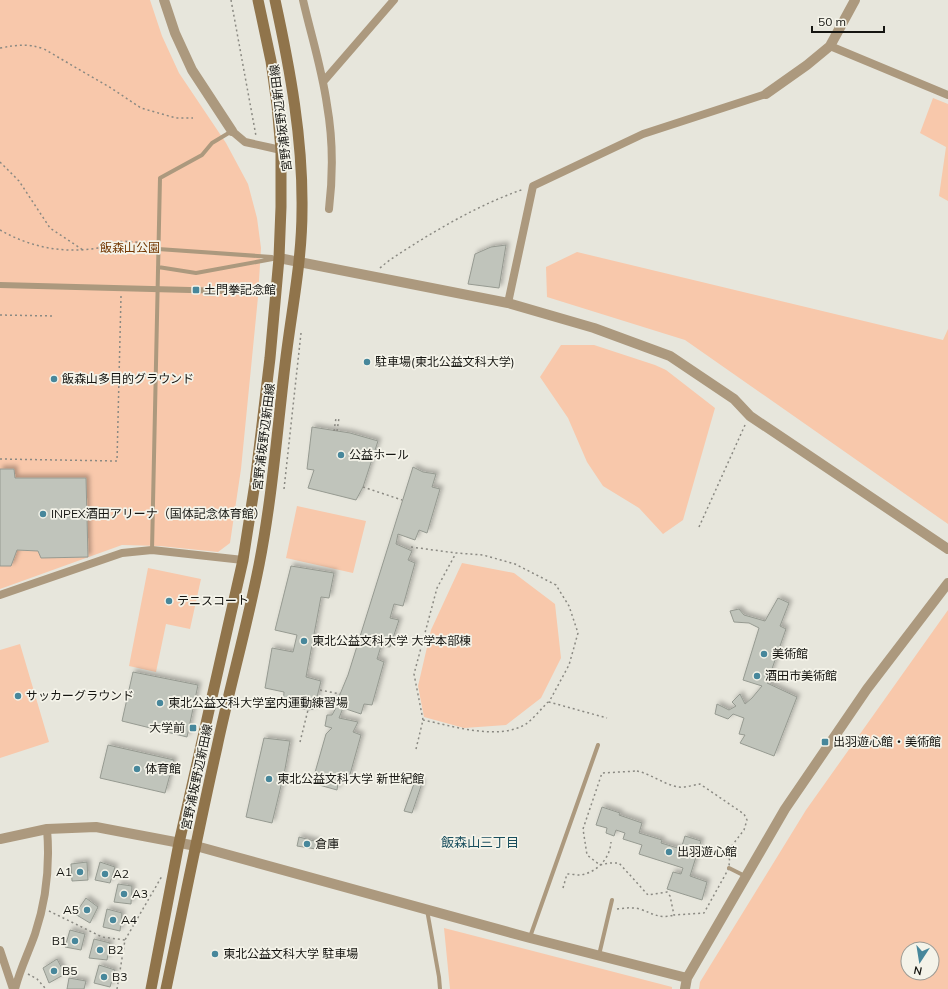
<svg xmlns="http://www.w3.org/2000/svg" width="948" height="989" font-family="Mulish,'Noto Sans JP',sans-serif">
	<defs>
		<filter id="shadow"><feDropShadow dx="3" dy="-3" stdDeviation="2" flood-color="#0004"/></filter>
	</defs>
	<rect width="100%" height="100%" fill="#e7e6dc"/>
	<path fill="#f8c8ab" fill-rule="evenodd" d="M 0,0 L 150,0 L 162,36 L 179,73 L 226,143 L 248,184 L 257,218 L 261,248 L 258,297 L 241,469 L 230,543 L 218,552 L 160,546 L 122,545 L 0,589 Z
		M 933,98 L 948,104 L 948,201 L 939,196 L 946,147 L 920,133 Z
		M 577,252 L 943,340 L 948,329 L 948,524 L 685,340 L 547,297 L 546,267 Z
		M 561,345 L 594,345 L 655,365 L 666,370 L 715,408 L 683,520 L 663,534 L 639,508 L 603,486 L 587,462 L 568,418 L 540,377 Z
		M 297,506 L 366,521 L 353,573 L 286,558 Z
		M 462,563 L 514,573 L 555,604 L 561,658 L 541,698 L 506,725 L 464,728 L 424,717 L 418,686 L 431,630 Z
		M 148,568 L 201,579 L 190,629 L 166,624 L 156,672 L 129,666 Z
		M 948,610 L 948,989 L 699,989 L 700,982 L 806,810 ZM 908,949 L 932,949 L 932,973 L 908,973 Z
		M 20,644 L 49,742 L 0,758 L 0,650 Z
		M 444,928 L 672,987 L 672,989 L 450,989 Z"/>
	<path fill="#c0c4bb" stroke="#969a91" filter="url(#shadow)" d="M 506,245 L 499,288 L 468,284 L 475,254 L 491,247 Z
		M 312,427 L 350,433 L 378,441 L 363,487 L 356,500 L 308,488 L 314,470 L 307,469 Z
		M 413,467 L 423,472 L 436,474 L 432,487 L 440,489 L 427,533 L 419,530 L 415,540 L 398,534 L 396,544 L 412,551 L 408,560 L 415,563 L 403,606 L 394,604 L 390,618 L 399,620 L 390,647 L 381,646 L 377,659 L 384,662 L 372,705 L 364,704 L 361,714 L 343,708 L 339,718 L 358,722 L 353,732 L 361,735 L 349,778 L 339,777 L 337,790 L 312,783 L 326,734 L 332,728 L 325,726 L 327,715 L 332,715 L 337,706 L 332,703 L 333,698 L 338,699 L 348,675 Z
		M 0,469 L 14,469 L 15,478 L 86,478 L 88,557 L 41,558 L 38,551 L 17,550 L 11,566 L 0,566 Z
		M 291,566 L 334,573 L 329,598 L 321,597 L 306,677 L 321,681 L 314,709 L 308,710 L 283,704 L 284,692 L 265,688 L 272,648 L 293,652 L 297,635 L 275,630 Z
		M 778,598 L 789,603 L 780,626 L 786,629 L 767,683 L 797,697 L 774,756 L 740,743 L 745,735 L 739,734 L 744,718 L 733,714 L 728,719 L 715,714 L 717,704 L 729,710 L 736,706 L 732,702 L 740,694 L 745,704 L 752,698 L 762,686 L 743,680 L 759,628 L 749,623 L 734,622 L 730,611 L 739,609 L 744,615 L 765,621 Z
		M 133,672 L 198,685 L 187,737 L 122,721 Z
		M 264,738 L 290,741 L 285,769 L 272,823 L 246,817 Z
		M 108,745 L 174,760 L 165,793 L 100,778 Z
		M 415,781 L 422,783 L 412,813 L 404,811 Z
		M 602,807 L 620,813 L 619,815 L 642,823 L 639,833 L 662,840 L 661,843 L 681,849 L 685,836 L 701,841 L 690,876 L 707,882 L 702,900 L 667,889 L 673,872 L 681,874 L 683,868 L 639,854 L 642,845 L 623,839 L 625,833 L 616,830 L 614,836 L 606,833 L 607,828 L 596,825 Z
		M 299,837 L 318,842 L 316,849 L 297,846 Z
		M 87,862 L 88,880 L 72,881 L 71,864 Z
		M 100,862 L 115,867 L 110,883 L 95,880 Z
		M 118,884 L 132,886 L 131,904 L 114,902 Z
		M 86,898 L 98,907 L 90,923 L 75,914 Z
		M 107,909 L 122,913 L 120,931 L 103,927 Z
		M 70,930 L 85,934 L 81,950 L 65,947 Z
		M 94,939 L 110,943 L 107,960 L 89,958 Z
		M 57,959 L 65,974 L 49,983 L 43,968 Z
		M 99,965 L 115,970 L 110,987 L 94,983 Z
		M 69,978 L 86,981 L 84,989 L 67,989 Z"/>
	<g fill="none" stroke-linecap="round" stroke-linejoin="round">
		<path stroke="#8a8982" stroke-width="1.5" stroke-dasharray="2 3" stroke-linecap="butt" d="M 231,0 L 256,136
			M 0,48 C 18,45 27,43 44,49 L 111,88 L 141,108 L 176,118 L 193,118
			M 0,162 L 19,181 L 50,228 L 83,250
			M 0,230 C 30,247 63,254 98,248 C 105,247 111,243 118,242 C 126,240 145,243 152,245
			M 380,268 C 391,258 404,251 416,243 C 450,222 486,202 524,189
			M 0,315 L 54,316
			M 334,431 L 336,418
			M 337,431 L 339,418
			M 0,459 L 117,461 L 121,296
			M 363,487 L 402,500
			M 284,489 L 301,333
			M 699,527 L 745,425
			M 411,547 L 456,553
			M 320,690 L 340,694
			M 423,720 C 453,726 498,741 526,724 C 534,718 541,709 548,702
			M 300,742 L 308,710
			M 416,749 L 423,720 L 414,674 L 437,588 L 456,553 L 483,555 L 515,564 L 556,585 L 569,606 L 578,633 L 569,665 L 549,702 L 607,718
			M 637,771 C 651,774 663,784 678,787 C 685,788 693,785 700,784 L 744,814 L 747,820 L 744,830 L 730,848 L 729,868 L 704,913 L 674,915 L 670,896 L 667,892 L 648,895 L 619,863 L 609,863 L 600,865 L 587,855 L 583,829 L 602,773 Z
			M 563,888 L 567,874 C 571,874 576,875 580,875 C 596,873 610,859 611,842
			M 617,909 C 625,908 632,907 640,909 C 654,914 659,919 674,915
			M 49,911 L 102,937 L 125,940
			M 28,974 L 37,979 L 46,989
			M 117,989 L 125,940 L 162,876"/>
		<path stroke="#ac997e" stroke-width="4" d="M 158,249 L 272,257
			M 158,267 L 196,273 L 278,258
			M 152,550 L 160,178 L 202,155 L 212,143 L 232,131
			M 729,868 L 745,876
			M 427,910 L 439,977 L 440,989
			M 530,937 L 598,745
			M 599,955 L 612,900"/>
		<path stroke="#ac997e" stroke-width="6" d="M 0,285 L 263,292"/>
		<path stroke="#ac997e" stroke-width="8" d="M 303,0 C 311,35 322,69 327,105 C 333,139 333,175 329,209
			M 830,46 L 948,95
			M 323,82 L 394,0
			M 232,131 L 245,142 L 281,150
			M 508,303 L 533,186 L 643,134 L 766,94
			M 0,595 L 122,553 L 152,550 L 243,560
			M 0,950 L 13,989
			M 15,989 C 20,969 28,954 35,934 C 46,901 50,864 47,829"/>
		<path stroke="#ac997e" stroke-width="10" d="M 164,0 L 175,33 L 192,70 L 232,131
			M 766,94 L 807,65 L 830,46 L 855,0
			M 279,258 L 508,303 L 594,328 L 670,356 L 734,399 L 750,416 L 948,549
			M 0,839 L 47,829 L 96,827 L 196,846 L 530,938 L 687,978 L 785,809 L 867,689 L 948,583
			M 685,989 L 687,978"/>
		<path stroke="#90744b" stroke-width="11" d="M 151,989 L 179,843 L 243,560 L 255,483 L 270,358 L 279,258 L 281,207 L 281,150 L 277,105 L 271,61 L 258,0
			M 166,989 C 183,908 199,827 217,747 C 230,686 247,626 259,565 C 272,499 277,432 285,365 C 291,313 302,262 302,210 C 303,139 290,69 275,0"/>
	</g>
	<g fill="#47879b" stroke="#f4f3e9" stroke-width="1.5">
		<rect x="192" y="286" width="8" height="8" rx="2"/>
		<circle cx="367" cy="362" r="4"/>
		<circle cx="54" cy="379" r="4"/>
		<circle cx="341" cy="455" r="4"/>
		<circle cx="43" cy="514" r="4"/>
		<circle cx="169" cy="601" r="4"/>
		<circle cx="304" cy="641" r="4"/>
		<circle cx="764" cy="654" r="4"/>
		<circle cx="757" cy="676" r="4"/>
		<circle cx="18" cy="696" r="4"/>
		<circle cx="160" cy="703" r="4"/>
		<rect x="189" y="724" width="8" height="8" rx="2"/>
		<rect x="821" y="738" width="8" height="8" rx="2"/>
		<circle cx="137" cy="769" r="4"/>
		<circle cx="269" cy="779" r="4"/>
		<circle cx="307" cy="844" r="4"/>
		<circle cx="669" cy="852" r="4"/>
		<circle cx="80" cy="872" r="4"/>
		<circle cx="105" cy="874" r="4"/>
		<circle cx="124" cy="894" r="4"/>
		<circle cx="87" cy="910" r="4"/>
		<circle cx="113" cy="920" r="4"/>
		<circle cx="75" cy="941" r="4"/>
		<circle cx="100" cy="950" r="4"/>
		<circle cx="215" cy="954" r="4"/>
		<circle cx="54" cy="971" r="4"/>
		<circle cx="104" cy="977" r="4"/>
	</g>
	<g text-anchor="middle" stroke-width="3.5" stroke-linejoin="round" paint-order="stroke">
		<g font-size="12" fill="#151511" stroke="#f4f3e9">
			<text transform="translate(281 118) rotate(-97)" y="4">宮野浦坂野辺新田線</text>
			<text transform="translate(264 437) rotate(-83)" y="4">宮野浦坂野辺新田線</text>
			<text transform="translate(197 777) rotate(-78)" y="4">宮野浦坂野辺新田線</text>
		</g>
		<g font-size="12" fill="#733702" stroke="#f4f3e9">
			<text x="130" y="252">飯森山公園</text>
		</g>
		<g font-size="12" fill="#151511" stroke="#f4f3e9" text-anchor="start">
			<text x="204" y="294">土門拳記念館</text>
			<text x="375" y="366">駐車場(東北公益文科大学)</text>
			<text x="62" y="383">飯森山多目的グラウンド</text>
			<text x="349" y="459">公益ホール</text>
			<text x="51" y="518">INPEX酒田アリーナ（国体記念体育館）</text>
			<text x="177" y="605">テニスコート</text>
			<text x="312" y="645">東北公益文科大学 大学本部棟</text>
			<text x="772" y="658">美術館</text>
			<text x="765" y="680">酒田市美術館</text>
			<text x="26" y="700">サッカーグラウンド</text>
			<text x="168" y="707">東北公益文科大学室内運動練習場</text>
			<text x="185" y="732" text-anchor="end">大学前</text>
			<text x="833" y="746">出羽遊心館・美術館</text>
			<text x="145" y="773">体育館</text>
			<text x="277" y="783">東北公益文科大学 新世紀館</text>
			<text x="315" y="848">倉庫</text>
			<text x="677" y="856">出羽遊心館</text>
			<text x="72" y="876" text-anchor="end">A1</text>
			<text x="113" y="878">A2</text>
			<text x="132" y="898">A3</text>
			<text x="79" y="914" text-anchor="end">A5</text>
			<text x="121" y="924">A4</text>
			<text x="67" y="945" text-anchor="end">B1</text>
			<text x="108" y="954">B2</text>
			<text x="223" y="958">東北公益文科大学 駐車場</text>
			<text x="62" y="975">B5</text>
			<text x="112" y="981">B3</text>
		</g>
		<g font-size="13" fill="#184e5d" stroke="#f4f3e9">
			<text x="480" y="847">飯森山三丁目</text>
		</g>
	</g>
	<g transform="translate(920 961) rotate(192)"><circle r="19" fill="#f4f3e9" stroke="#9b9a93"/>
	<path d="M0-3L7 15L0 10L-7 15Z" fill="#47879b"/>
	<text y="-6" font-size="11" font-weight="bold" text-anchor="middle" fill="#151511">N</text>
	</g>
	<path d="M812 26v6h72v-6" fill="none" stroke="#151511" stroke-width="2"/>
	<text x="818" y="26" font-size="12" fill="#151511" stroke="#f4f3e9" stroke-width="3" paint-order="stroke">50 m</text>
</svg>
